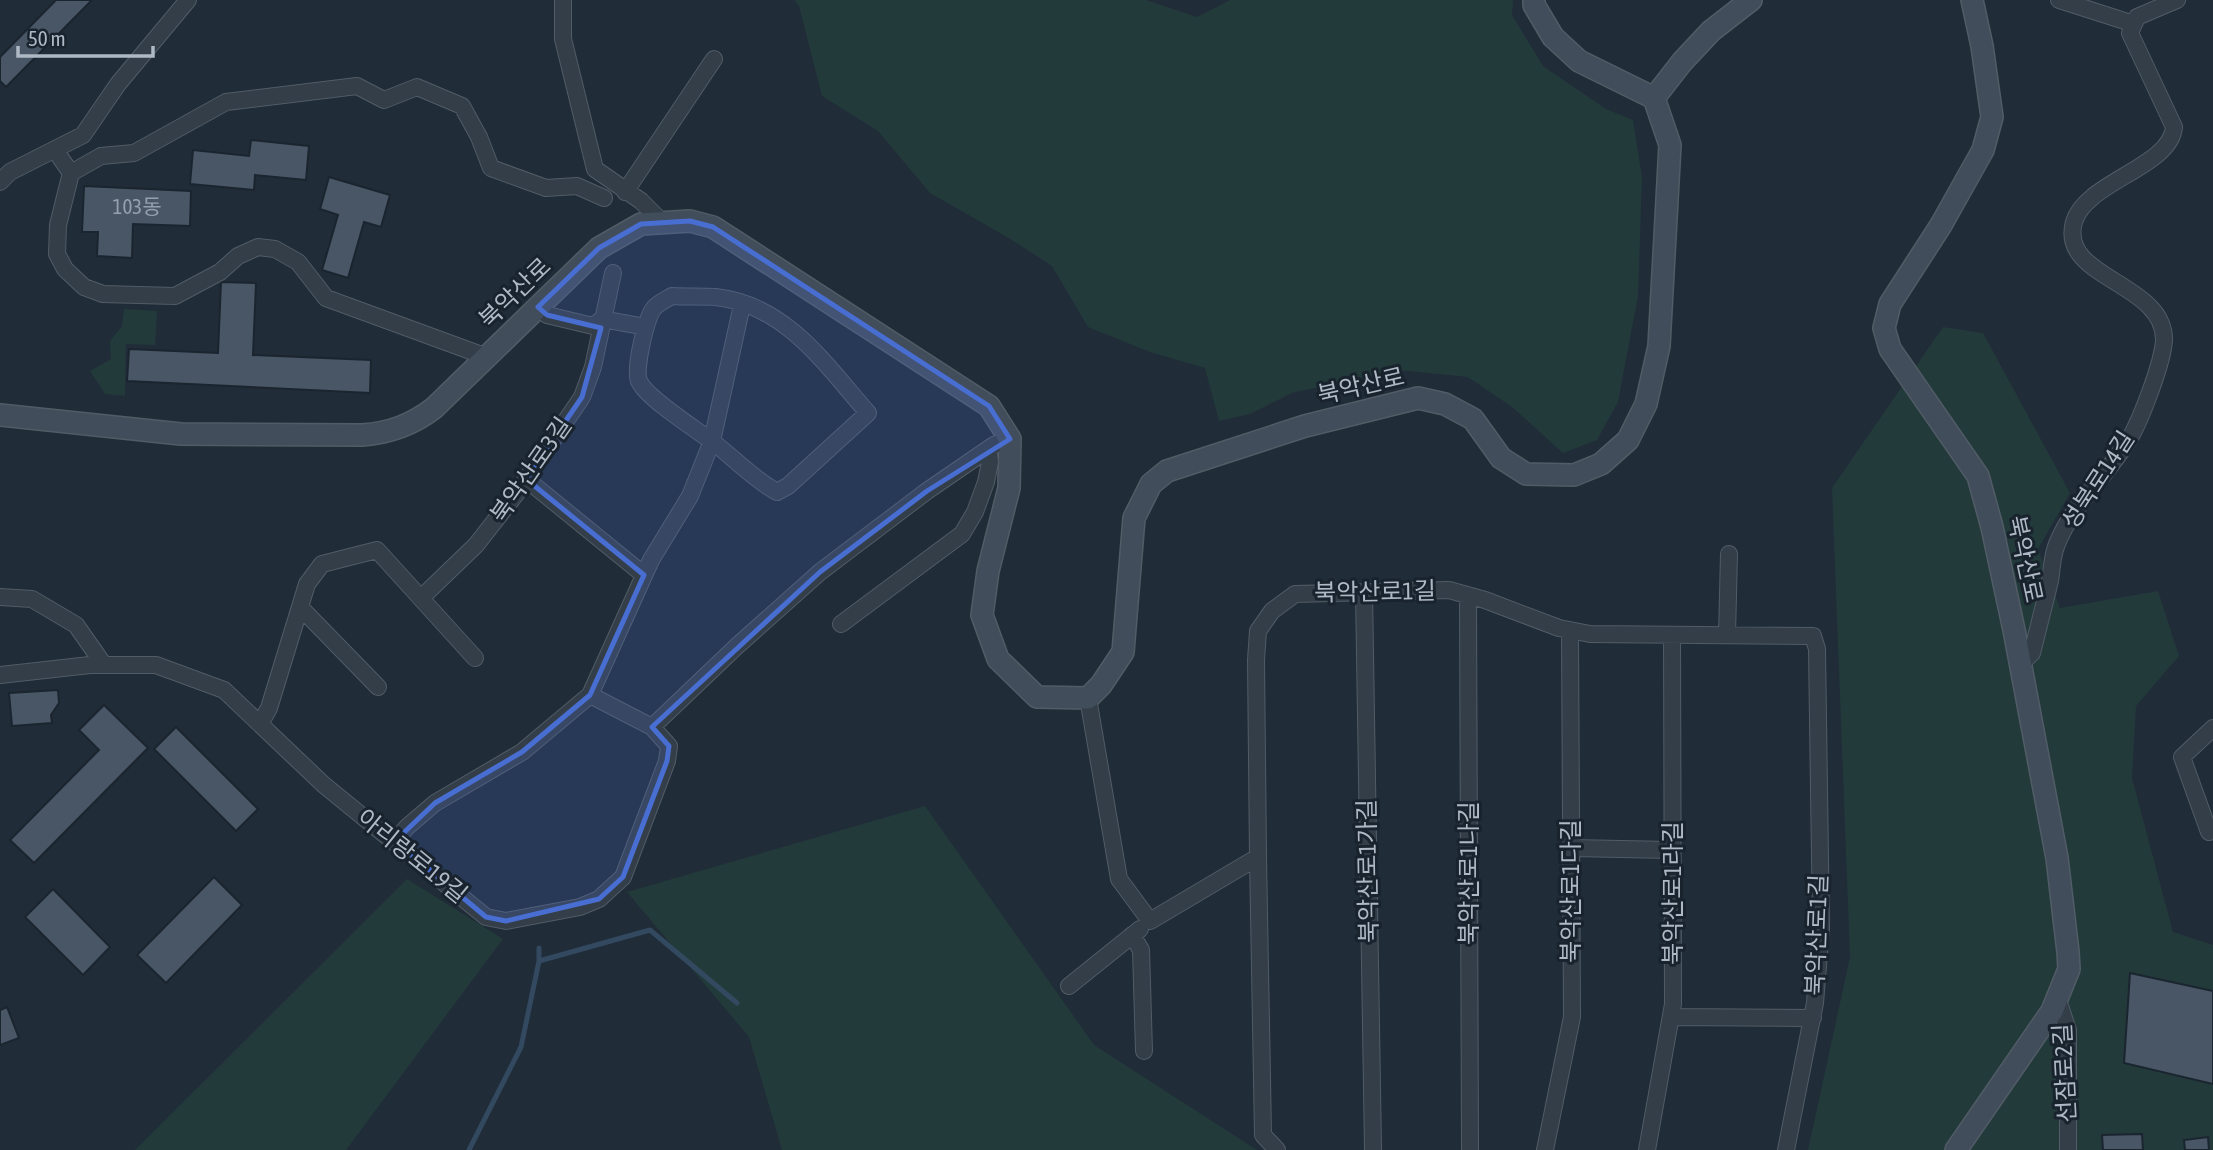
<svg xmlns="http://www.w3.org/2000/svg" width="2213" height="1150" font-family="'Asap Condensed','Noto Sans KR',sans-serif">
	<rect width="100%" height="100%" fill="#202c38"/>
	<path fill="#233a3b" d="M 794,0 L 1146,0 L 1197,17 L 1230,0 L 1513,0 L 1512,15 L 1543,66 L 1606,109 L 1633,120 L 1642,177 L 1638,296 L 1618,402 L 1597,440 L 1563,453 L 1512,407 L 1468,377 L 1398,370 L 1292,393 L 1250,414 L 1219,421 L 1205,368 L 1150,352 L 1088,327 L 1052,266 L 1012,240 L 930,193 L 878,131 L 822,96 L 799,6 Z
		M 124,309 L 157,311 L 155,345 L 126,344 L 125,396 L 105,394 L 90,371 L 111,359 L 110,341 L 122,326 Z
		M 1943,327 L 1983,333 L 2070,493 L 2038,549 L 2060,608 L 2158,591 L 2179,656 L 2136,706 L 2132,778 L 2173,932 L 2213,945 L 2213,1150 L 1808,1150 L 1850,957 L 1832,488 Z
		M 925,806 L 1094,1045 L 1257,1150 L 782,1150 L 749,1037 L 627,892 Z
		M 407,879 L 503,939 L 346,1150 L 135,1150 Z"/>
	<g fill="none" stroke-linecap="round" stroke-linejoin="round">
		<path stroke="#334960" stroke-width="5" d="M 539,961 L 650,930 L 737,1003
			M 469,1150 L 521,1047 L 539,961 L 539,948"/>
	</g>
	<path fill="#485665" stroke="#1b252f" stroke-width="2" d="M 56,0 L 92,0 L 6,87 L 0,81 L 0,57 Z
		M 251,140 L 309,146 L 306,180 L 255,175 L 254,190 L 190,184 L 193,150 L 249,156 Z
		M 329,177 L 390,195 L 381,227 L 364,222 L 348,278 L 322,270 L 338,215 L 320,209 Z
		M 84,186 L 191,191 L 190,226 L 133,224 L 132,258 L 97,256 L 98,232 L 82,232 Z
		M 221,282 L 256,283 L 253,355 L 371,360 L 370,393 L 127,381 L 129,349 L 218,353 Z
		M 58,690 L 59,703 L 51,715 L 52,723 L 12,726 L 9,693 Z
		M 104,705 L 148,748 L 34,863 L 10,840 L 99,750 L 79,730 Z
		M 176,727 L 258,809 L 236,831 L 154,749 Z
		M 214,877 L 242,905 L 166,983 L 137,955 Z
		M 53,889 L 110,947 L 83,975 L 25,917 Z
		M 2130,973 L 2213,991 L 2213,1084 L 2124,1063 Z
		M 7,1007 L 19,1038 L 0,1045 L 0,1010 Z
		M 2142,1134 L 2143,1150 L 2103,1150 L 2102,1135 Z
		M 2208,1137 L 2209,1150 L 2185,1150 L 2184,1140 Z"/>
	<g fill="none" stroke-linecap="round" stroke-linejoin="round">
		<defs>
			<path id="street" d="M 563,0 L 563,39 L 595,169 L 641,201 L 663,223
				M 2059,0 L 2134,24
				M 55,150 L 71,173 L 58,225 L 57,254 L 65,269 L 84,287 L 103,294 L 175,296 L 220,272 L 238,256 L 258,247 L 275,249 L 298,262 L 326,298 L 487,357
				M 71,173 L 101,156 L 134,153 L 226,102 L 357,86 L 384,100 L 417,87 L 462,106 L 479,137 L 491,168 L 546,188 L 577,186 L 604,198
				M 0,182 L 10,172 L 83,135 L 118,84 L 188,0
				M 625,192 L 714,59
				M 672,296 C 686,297 701,296 716,297 C 786,305 825,364 868,413 L 788,486 L 777,492 C 753,479 735,459 713,442 C 697,430 646,398 639,381 C 634,369 646,318 654,308 C 658,303 667,299 672,296 Z
				M 538,307 L 547,315 L 593,326 L 602,319 L 646,327
				M 526,479 L 644,575
				M 1364,592 L 1373,1150
				M 1468,595 L 1470,1150
				M 0,597 L 32,599 L 76,625 L 104,665
				M 421,598 L 476,545 L 516,494 L 582,397 L 593,367 L 613,273
				M 300,607 L 378,687
				M 841,624 L 962,534 L 975,512 L 986,482 L 990,462 L 988,449
				M 1727,635 L 1729,554
				M 2020,665 L 2032,653 C 2038,629 2044,605 2050,581 C 2052,569 2052,555 2057,544 C 2072,506 2104,478 2126,444 C 2139,426 2163,362 2164,340 C 2165,282 2058,279 2074,222 C 2085,182 2171,167 2174,127 L 2130,33 L 2137,17 L 2177,0
				M 0,675 L 90,665 L 156,665 L 224,690 L 324,785 L 486,917 L 506,921 L 580,907 L 599,899 L 623,877 L 667,761 L 669,746 L 652,727 L 590,695
				M 1088,698 L 1119,879 L 1150,921 L 1258,857 L 1263,1135 L 1277,1150
				M 260,724 L 269,708 L 307,584 L 322,564 L 377,550 L 475,658
				M 652,727 L 737,646 L 820,572 L 927,491 L 994,445 L 1010,439
				M 2209,832 L 2182,757 L 2213,728
				M 395,841 L 407,827 L 435,803 L 522,752 L 590,695 L 651,560 L 690,496 L 712,441 L 742,305
				M 1571,848 L 1672,850
				M 1258,857 L 1256,660 L 1258,631 L 1272,611 L 1295,594 L 1449,590 L 1485,600 L 1559,628 L 1590,634 L 1813,636 L 1817,649 L 1821,928 L 1815,1003 L 1786,1150
				M 1132,935 L 1141,950 L 1144,1051
				M 1069,986 L 1140,929
				M 2057,997 L 2068,1030 L 2068,1150
				M 1671,1017 L 1813,1018
				M 1545,1150 L 1572,1017 L 1570,630
				M 1647,1150 L 1673,1004 L 1672,635"/>
			<path id="secondary" d="M 1534,0 L 1534,5 L 1553,37 L 1579,61 L 1654,98
				M 0,415 L 181,434 L 362,435 C 390,433 412,425 434,408 L 599,248 L 641,224 L 690,221 L 713,227 L 989,406 L 1010,439 L 1009,488 L 988,571 L 982,615 L 998,659 L 1037,697 L 1088,698 L 1101,685 L 1123,652 L 1134,518 L 1151,484 L 1167,471 L 1305,426 L 1418,398 L 1445,404 L 1473,419 L 1501,458 L 1526,474 L 1574,475 L 1601,464 L 1628,440 L 1646,404 L 1659,346 L 1670,145 L 1654,98 L 1682,62 L 1711,31 L 1751,0
				M 1956,1150 L 2052,1011 L 2069,969 L 2068,952 L 2057,858 L 2014,630 L 1992,527 L 1978,476 L 1890,349 L 1884,328 L 1890,304 L 1941,225 L 1983,150 L 1992,117 L 1982,46 L 1972,0"/>
		</defs>
		<use href="#street" stroke="#515c66" stroke-width="18"/>
		<use href="#secondary" stroke="#515c66" stroke-width="24"/>
		<use href="#street" stroke="#343e49" stroke-width="16"/>
		<use href="#secondary" stroke="#424d5c" stroke-width="21"/>
	</g>
	<path fill="#486ed2" fill-opacity="0.2" stroke="#486ed2" stroke-width="5" stroke-linejoin="round" d="M 690,221 L 713,227 L 989,406 L 1010,439 L 927,491 L 820,572 L 652,727 L 669,746 L 667,761 L 623,877 L 599,899 L 506,921 L 486,917 L 395,841 L 435,803 L 522,752 L 590,695 L 644,575 L 526,479 L 582,397 L 601,328 L 547,315 L 538,307 L 599,248 L 641,224 Z"/>
	<g text-anchor="middle" stroke-width="6" stroke-linejoin="round" paint-order="stroke">
		<g font-size="21" fill="#94a0ad">
			<text x="137" y="214">103동</text>
		</g>
		<g font-size="24" fill="#aeb9c5" stroke="#19232d">
			<text transform="translate(515 293) rotate(-44)" y="8">북악산로</text>
			<text transform="translate(1361 386) rotate(-13)" y="8">북악산로</text>
			<text transform="translate(531 470) rotate(-55)" y="8">북악산로3길</text>
			<text transform="translate(2098 480) rotate(-57)" y="8">성북로14길</text>
			<text transform="translate(2025 559) rotate(78)" y="8">북악산로</text>
			<text transform="translate(1375 592) rotate(-1)" y="8">북악산로1길</text>
			<text transform="translate(412 856) rotate(39)" y="8">아리랑로19길</text>
			<text transform="translate(1368 871) rotate(-91)" y="8">북악산로1가길</text>
			<text transform="translate(1469 873) rotate(-90)" y="8">북악산로1나길</text>
			<text transform="translate(1571 891) rotate(-90)" y="8">북악산로1다길</text>
			<text transform="translate(1673 893) rotate(-90)" y="8">북악산로1라길</text>
			<text transform="translate(1817 935) rotate(-88)" y="8">북악산로1길</text>
			<text transform="translate(2065 1073) rotate(-93)" y="8">선잠로2길</text>
		</g>
	</g>
	<path d="M18 46v10h135v-10" fill="none" stroke="#aeb9c5" stroke-width="3.5"/>
	<text x="28" y="46" font-size="21" fill="#aeb9c5" stroke="#19232d" stroke-width="5" paint-order="stroke">50 m</text>
</svg>
